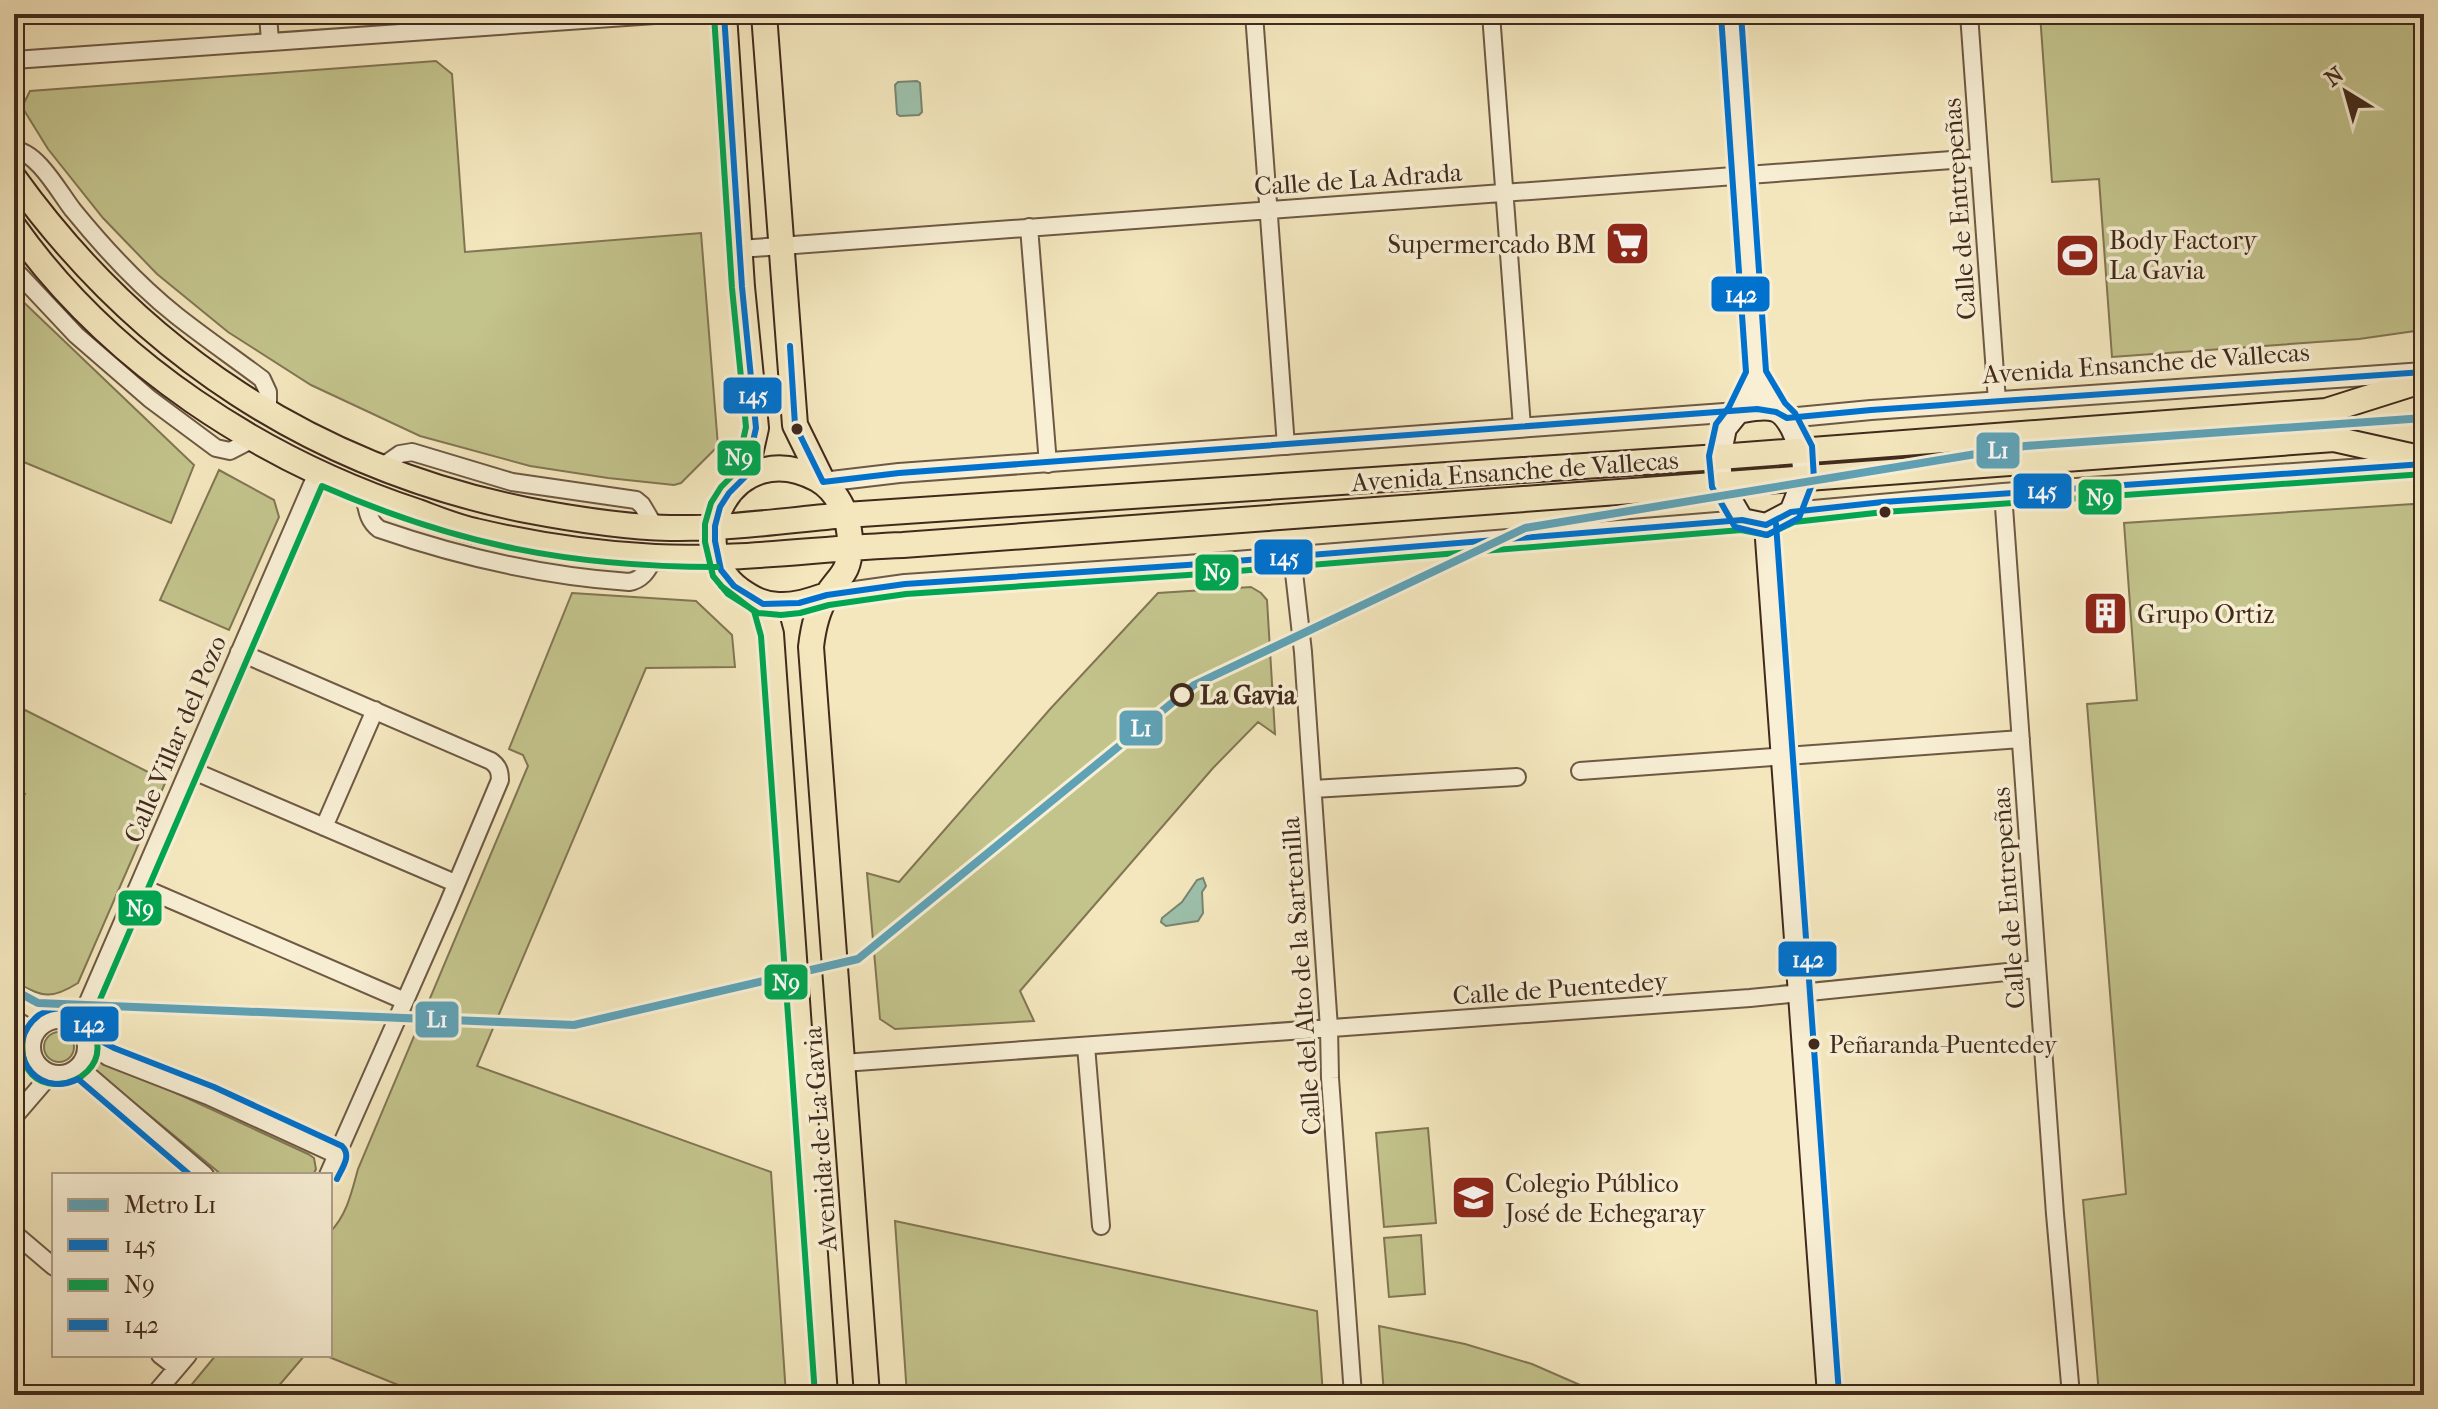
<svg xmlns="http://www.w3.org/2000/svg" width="2438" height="1409" font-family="'IM FELL French Canon',serif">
	<rect width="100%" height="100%" fill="#f4e7be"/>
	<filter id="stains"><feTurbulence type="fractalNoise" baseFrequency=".0025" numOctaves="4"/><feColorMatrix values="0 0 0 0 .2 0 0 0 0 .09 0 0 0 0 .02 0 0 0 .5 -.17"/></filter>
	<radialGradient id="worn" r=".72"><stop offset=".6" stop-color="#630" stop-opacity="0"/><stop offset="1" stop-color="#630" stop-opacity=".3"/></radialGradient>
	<path fill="#c3c38c" stroke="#827654" stroke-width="2" d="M 2040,14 L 2424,14 L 2424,327 L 2415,331 L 2359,339 L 2112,357 L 2099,179 L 2052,182 Z
		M 436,61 L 452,74 L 465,252 L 701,233 L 718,446 L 681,483 L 674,485 L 608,478 L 530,466 L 420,436 L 311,385 L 228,332 L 157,274 L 103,218 L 48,149 L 22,107 L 30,91 Z
		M 14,293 L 194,465 L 171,523 L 14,458 Z
		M 219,470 L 274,500 L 279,517 L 229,630 L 160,600 Z
		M 2413,504 L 2424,506 L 2424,1385 L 2326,1395 L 2099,1395 L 2083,1200 L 2126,1194 L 2087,704 L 2137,700 L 2124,523 Z
		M 1251,587 L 1261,593 L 1267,600 L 1275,734 L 1258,722 L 1213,768 L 1020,991 L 1034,1021 L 895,1029 L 880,1019 L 867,873 L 899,882 L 1051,708 L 1158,593 Z
		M 572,593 L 696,601 L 732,635 L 735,667 L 646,668 L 477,1066 L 771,1172 L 786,1395 L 423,1395 L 324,1355 L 330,1355 L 330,1232 C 347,1215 352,1191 358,1169 L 528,766 L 523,755 L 509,749 Z
		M 25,710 L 166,781 L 78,983 C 49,1001 43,996 14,982 L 14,814 L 25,794 L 14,788 L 14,728 Z
		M44 1047a15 15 0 1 1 30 0a15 15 0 1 1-30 0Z
		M 98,1057 L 308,1154 L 314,1158 L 316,1169 L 313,1175 L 222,1175 L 92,1068 Z
		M 1428,1128 L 1436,1223 L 1384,1227 L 1376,1133 Z
		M 895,1221 L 1317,1311 L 1323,1395 L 907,1395 Z
		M 1421,1235 L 1425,1294 L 1389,1297 L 1384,1238 Z
		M 1379,1326 L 1465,1344 L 1532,1364 L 1603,1395 L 1384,1395 Z
		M 216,1355 L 305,1355 L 271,1395 L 183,1395 Z"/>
	<path fill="#9dc1ac" stroke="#788572" stroke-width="2" d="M 917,81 L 920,83 L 922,112 L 919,115 L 900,116 L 897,114 L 895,85 L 898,82 Z
		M 1203,878 L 1206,886 L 1202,892 L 1203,913 L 1198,921 L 1166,926 L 1161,922 L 1162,918 L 1182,902 L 1197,880 Z"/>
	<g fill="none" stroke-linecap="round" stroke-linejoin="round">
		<defs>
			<path id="minor" d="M 268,14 L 270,42
				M 1254,14 L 1286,446
				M 1491,14 L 1522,427
				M 1969,14 L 1997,401
				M 14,60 L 669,14
				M 14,150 C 37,151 59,192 73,210 C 104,248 139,286 177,316 C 205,338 234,358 262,379 L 268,392 L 268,413
				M 1029,227 L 1048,464
				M 740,249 L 1979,158
				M 14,269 L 76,335 L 150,399 L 216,448 L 230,451 L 253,439
				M 380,468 L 400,454 L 412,452 L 512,482 L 636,500 L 642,505 L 655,527
				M 2003,493 L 2055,1214 L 2071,1395
				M 364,495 C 367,508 367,520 379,529 C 460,557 543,576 629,582 C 643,580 648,569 655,557
				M 1292,555 L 1303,652 L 1329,1028 L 1330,1078 L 1353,1395
				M 239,652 L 491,761 C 498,766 500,771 500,780 L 447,906 L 328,1175
				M 189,769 L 455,883
				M 1580,771 L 2021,739
				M 1313,789 L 1517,777
				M 324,827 L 375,710
				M 139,886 L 405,1001
				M 78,1025 L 317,473
				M 88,1043 L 108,1057 L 208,1096 L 337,1155
				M 1086,1046 L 1101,1226
				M 843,1063 L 1750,998 L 2037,969
				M 79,1067 L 205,1175
				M 14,1117 L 51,1074
				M 14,1233 L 54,1267
				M 160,1355 L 177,1368
				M 154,1395 L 188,1355"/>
			<path id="tertiary" d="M 1787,418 L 1871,410 L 2424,372
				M 823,482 L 899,473 L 1738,412
				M 1791,512 L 2003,493 L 2423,464
				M 827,595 L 905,584 L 1187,565 L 1742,520
				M31 1047a28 28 0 1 1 56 0a28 28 0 1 1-56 0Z
				M 14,1020 L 34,1032"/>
			<path id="secondary" d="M 1731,14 L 1756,374 L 1777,410
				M 1738,412 C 1749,410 1764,406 1775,410 C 1784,413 1788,421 1792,428 C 1810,465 1806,475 1791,512 L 1766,525 L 1742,520 L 1721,484 L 1719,457 L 1725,428 L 1738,412 L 1756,374
				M 1766,525 L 1829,1395"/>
			<path id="primary" d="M 724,14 L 742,287 L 756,428 L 745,477
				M 764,14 L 795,425 L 823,482
				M 14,178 C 140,353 314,467 526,510 C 573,519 621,527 670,528 C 729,529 788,520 846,515 L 1719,457 L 2326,411 L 2424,380
				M 14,227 C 111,363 261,460 418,512 C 437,519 456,527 475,531 C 534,545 595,554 655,557 C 737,561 821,548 903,545 L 2334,439 L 2424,459
				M 827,595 C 811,600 796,606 779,605 C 764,605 753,599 740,590 C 678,545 734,434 817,479 C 840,492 851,521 850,547 C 849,574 840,575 827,595 C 817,610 813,629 811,647 L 867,1395
				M 763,604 L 771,634 L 825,1395"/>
		</defs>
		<use href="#minor" stroke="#6e5944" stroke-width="20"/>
		<use href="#tertiary" stroke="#6e5944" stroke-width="22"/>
		<use href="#secondary" stroke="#412a1c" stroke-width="26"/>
		<use href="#primary" stroke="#412a1c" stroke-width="28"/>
		<use href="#minor" stroke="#f8efd5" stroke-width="16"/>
		<use href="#tertiary" stroke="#f8efd5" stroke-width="18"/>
		<use href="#secondary" stroke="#f8efd5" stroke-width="22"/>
		<use href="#primary" stroke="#f4e7be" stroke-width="24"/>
		<defs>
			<path id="bus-1" d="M 724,14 L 742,287 L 756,428 L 745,477 L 729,493 L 720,507 L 715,526 L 715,541 L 721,570 L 734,586 L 763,604 L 799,603 L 827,595 L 905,584 L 1187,565 L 1742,520 L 1766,525 L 1791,512 L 1883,502 L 2424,464
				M 790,346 L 795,425 L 823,482 L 899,473 L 1757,409 L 1776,412 L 1787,418 L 1871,410 L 2424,372"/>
			<path id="bus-2" d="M 714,15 L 732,288 L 746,427 L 736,472 L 721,487 L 711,503 L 705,524 L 705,542 L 713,576 L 728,594 L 758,613 L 781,615 L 800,613 L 829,605 L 906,594 L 1188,575 L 1741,530 L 1767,535 L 1794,522 L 1884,512 L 2424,474
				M 721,586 L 754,611 L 761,636 L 815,1395
				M 14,1032 L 23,1037 C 14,1108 105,1089 97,1042 C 97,1036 92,1030 89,1025 L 322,486 C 457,545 570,567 717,567"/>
			<path id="bus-3" d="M 1721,15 L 1746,372 L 1729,407 L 1716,424 L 1709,456 L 1712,487 L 1735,527 L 1767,535 L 1799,518 L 1814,479 L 1812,446 L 1795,413 L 1785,403 L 1766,371 L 1741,14
				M 1776,524 L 1839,1394
				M 190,1175 L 78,1079 C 34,1101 0,1045 39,1015 C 50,1008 62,1006 74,1011 C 87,1015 91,1028 98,1038 C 102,1043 109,1045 114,1048 L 214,1087 L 342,1146 C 352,1156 342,1168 337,1179"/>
		</defs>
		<use href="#bus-1" stroke="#f8efd5" stroke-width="12"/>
		<use href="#bus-2" stroke="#f8efd5" stroke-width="12"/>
		<use href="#bus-3" stroke="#f8efd5" stroke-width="12"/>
		<use href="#bus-1" stroke="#0072ce" stroke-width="6"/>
		<use href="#bus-2" stroke="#00a651" stroke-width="6"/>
		<use href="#bus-3" stroke="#0072ce" stroke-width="6"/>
		<defs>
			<path id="metro-1" d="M 14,990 L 38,1003 L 574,1025 L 858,959 L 1194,685 L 1525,528 L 2025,446 L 2424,418"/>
		</defs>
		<use href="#metro-1" stroke="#f8efd5" stroke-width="14"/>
		<use href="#metro-1" stroke="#5fa2b6" stroke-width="8"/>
	</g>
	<defs>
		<symbol id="supermarket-square" viewBox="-11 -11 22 22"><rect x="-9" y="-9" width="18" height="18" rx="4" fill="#8f2418" stroke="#f8efd5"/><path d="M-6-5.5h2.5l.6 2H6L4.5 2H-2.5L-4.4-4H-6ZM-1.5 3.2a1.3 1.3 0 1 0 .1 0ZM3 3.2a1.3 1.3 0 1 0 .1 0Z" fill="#fff"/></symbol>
		<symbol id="stadium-square" viewBox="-11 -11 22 22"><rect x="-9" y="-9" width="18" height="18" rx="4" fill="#8f2418" stroke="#f8efd5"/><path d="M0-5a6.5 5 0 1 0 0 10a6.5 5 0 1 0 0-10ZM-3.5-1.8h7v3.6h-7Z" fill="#fff"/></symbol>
		<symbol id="building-square" viewBox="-11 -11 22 22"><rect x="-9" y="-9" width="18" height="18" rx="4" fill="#8f2418" stroke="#f8efd5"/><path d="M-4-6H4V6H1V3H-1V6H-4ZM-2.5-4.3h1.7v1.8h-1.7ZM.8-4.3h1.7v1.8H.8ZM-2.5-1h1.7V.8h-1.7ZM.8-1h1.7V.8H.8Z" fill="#fff"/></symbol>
		<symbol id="school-square" viewBox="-11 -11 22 22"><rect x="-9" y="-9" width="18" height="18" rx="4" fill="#8f2418" stroke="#f8efd5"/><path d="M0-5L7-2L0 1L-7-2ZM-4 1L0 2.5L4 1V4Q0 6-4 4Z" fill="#fff"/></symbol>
	</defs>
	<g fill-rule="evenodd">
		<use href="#supermarket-square" x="1602" y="218" width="51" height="51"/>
		<use href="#stadium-square" x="2052" y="230" width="51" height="51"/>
		<use href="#building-square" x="2080" y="588" width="51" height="51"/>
		<use href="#school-square" x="1448" y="1172" width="51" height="51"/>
	</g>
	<g fill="#412a1c" stroke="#f8efd5" stroke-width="3">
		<circle cx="797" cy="429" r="7"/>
		<circle cx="1885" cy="512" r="7"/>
		<circle cx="1814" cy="1044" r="7"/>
	</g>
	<circle fill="#f8efd5" stroke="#412a1c" stroke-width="4" cx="1182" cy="695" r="10"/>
	<g text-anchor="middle" stroke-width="7" stroke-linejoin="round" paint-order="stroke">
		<g font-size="24" fill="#412a1c" stroke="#f8efd5" text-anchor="start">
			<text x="1829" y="1053">Peñaranda-Puentedey</text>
		</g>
		<g font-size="26" fill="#412a1c" stroke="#f8efd5">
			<text transform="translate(1358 179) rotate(-4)" y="9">Calle de La Adrada</text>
			<text transform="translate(1959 209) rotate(-94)" y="9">Calle de Entrepeñas</text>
			<text transform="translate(2146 363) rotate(-4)" y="9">Avenida Ensanche de Vallecas</text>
			<text transform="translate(1515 471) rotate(-4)" y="9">Avenida Ensanche de Vallecas</text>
			<text transform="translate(175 739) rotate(-67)" y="9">Calle Villar del Pozo</text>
			<text transform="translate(2008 898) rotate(-94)" y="9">Calle de Entrepeñas</text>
			<text transform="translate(1301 976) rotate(-94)" y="9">Calle del Alto de la Sartenilla</text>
			<text transform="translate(1560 988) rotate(-4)" y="9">Calle de Puentedey</text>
			<text transform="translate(820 1139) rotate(-94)" y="9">Avenida de La Gavia</text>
		</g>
		<g font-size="26" fill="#412a1c" stroke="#f8efd5" text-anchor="start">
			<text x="2109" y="249">Body Factory<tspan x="2109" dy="30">La Gavia</tspan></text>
			<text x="1596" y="253" text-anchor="end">Supermercado BM</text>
			<text x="2137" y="623">Grupo Ortiz</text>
			<text x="1505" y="1192">Colegio Público<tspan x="1505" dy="30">José de Echegaray</tspan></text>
		</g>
		<g font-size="26" font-weight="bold" fill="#412a1c" stroke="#f8efd5" text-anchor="start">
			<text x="1200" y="704">La Gavia</text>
		</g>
	</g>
	<g stroke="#f8efd5" stroke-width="3">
		<rect x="1710" y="275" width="61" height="38" rx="8" fill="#0072ce"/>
		<rect x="722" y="376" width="61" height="39" rx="8" fill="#0072ce"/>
		<rect x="1975" y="431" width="46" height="39" rx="8" fill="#5fa2b6"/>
		<rect x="716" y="439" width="46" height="38" rx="8" fill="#00a651"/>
		<rect x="2012" y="472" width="61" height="38" rx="8" fill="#0072ce"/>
		<rect x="2077" y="478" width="46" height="38" rx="8" fill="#00a651"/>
		<rect x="1253" y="538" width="61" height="38" rx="8" fill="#0072ce"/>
		<rect x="1194" y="553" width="46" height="39" rx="8" fill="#00a651"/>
		<rect x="1118" y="709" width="46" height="38" rx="8" fill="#5fa2b6"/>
		<rect x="117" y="889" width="46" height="38" rx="8" fill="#00a651"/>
		<rect x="1777" y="940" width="61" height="38" rx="8" fill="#0072ce"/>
		<rect x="763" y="963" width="46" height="38" rx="8" fill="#00a651"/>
		<rect x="414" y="1000" width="46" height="39" rx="8" fill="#5fa2b6"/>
		<rect x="59" y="1005" width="61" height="38" rx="8" fill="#0072ce"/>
	</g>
	<g font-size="22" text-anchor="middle" font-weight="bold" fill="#fff">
		<text x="1741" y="302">142</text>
		<text x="753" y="403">145</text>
		<text x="1998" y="458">L1</text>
		<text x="739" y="465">N9</text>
		<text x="2042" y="498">145</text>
		<text x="2100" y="505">N9</text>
		<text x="1284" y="565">145</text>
		<text x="1217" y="580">N9</text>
		<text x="1141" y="736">L1</text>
		<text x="140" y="916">N9</text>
		<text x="1808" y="967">142</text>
		<text x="786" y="990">N9</text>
		<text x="437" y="1027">L1</text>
		<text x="89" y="1032">142</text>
	</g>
	<rect width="2438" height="1409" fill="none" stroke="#f4e7be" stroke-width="48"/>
	<rect x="16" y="16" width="2406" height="1377" fill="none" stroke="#412a1c" stroke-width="4"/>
	<rect x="24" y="24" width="2390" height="1361" fill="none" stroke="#412a1c" stroke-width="2"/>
	<rect x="52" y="1173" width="280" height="184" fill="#f8efd5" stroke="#afa08b" stroke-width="2"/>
	<rect x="68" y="1199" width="40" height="12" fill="#5fa2b6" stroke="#afa08b" stroke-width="2"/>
	<text x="124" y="1213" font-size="24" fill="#412a1c">Metro L1</text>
	<rect x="68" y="1239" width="40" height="12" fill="#0072ce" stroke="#afa08b" stroke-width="2"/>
	<text x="124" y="1253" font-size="24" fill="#412a1c">145</text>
	<rect x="68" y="1279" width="40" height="12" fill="#00a651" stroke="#afa08b" stroke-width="2"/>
	<text x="124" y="1293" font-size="24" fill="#412a1c">N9</text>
	<rect x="68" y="1319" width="40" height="12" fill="#0072ce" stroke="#afa08b" stroke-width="2"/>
	<text x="124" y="1333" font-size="24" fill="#412a1c">142</text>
	<g transform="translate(2346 92) rotate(323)" stroke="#f8efd5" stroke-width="6" paint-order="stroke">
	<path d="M0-6L14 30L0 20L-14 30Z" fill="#412a1c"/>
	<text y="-12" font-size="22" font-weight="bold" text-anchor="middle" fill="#412a1c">N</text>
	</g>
	<rect width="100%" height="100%" filter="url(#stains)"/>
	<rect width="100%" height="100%" fill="url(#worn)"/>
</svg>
